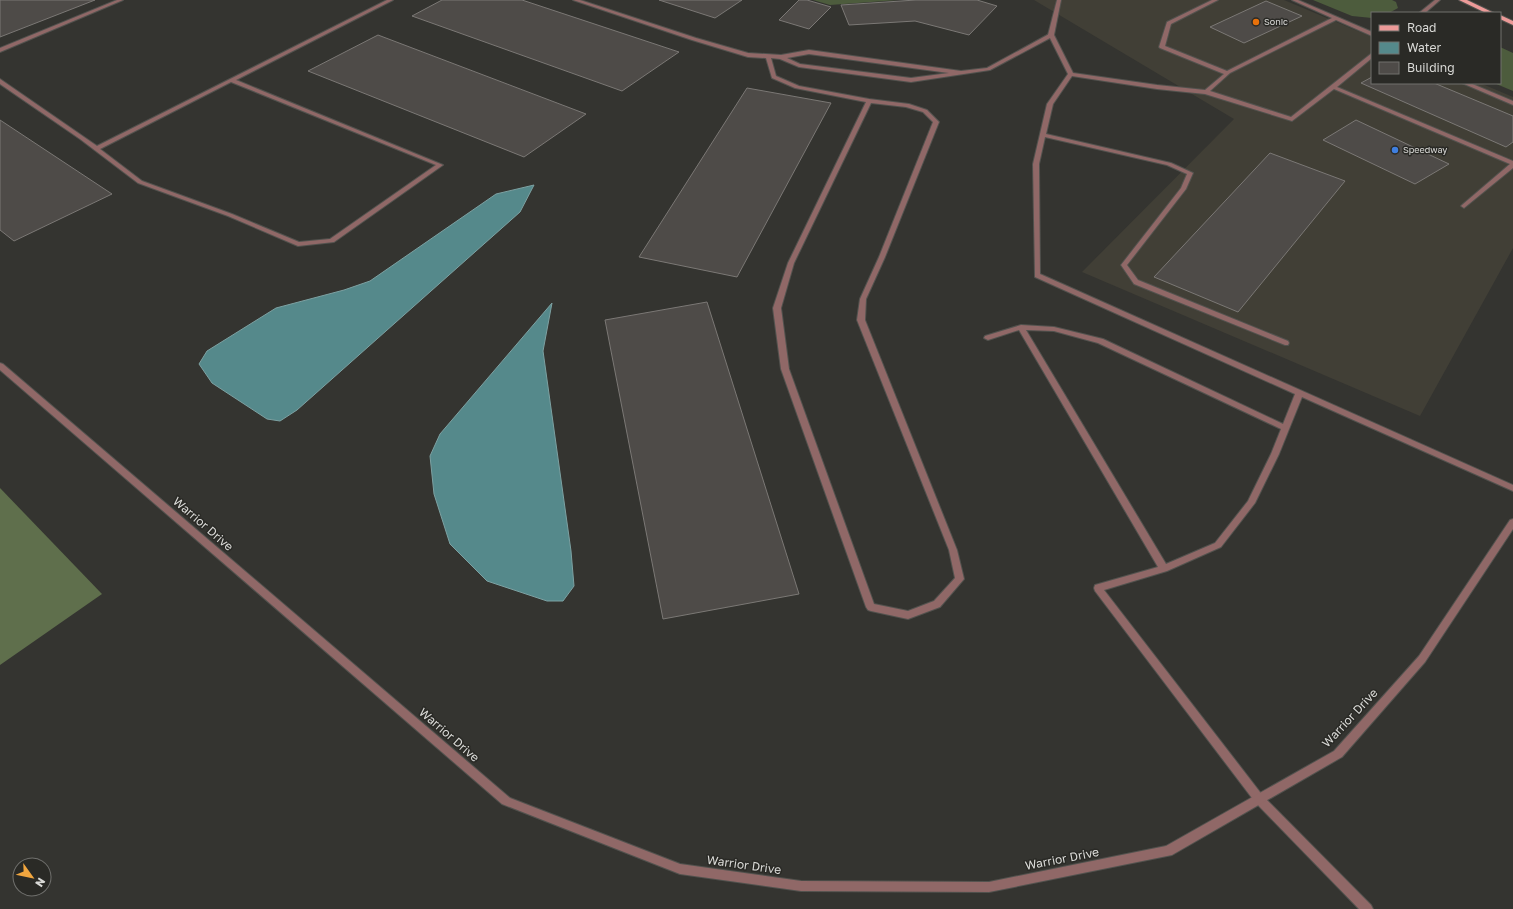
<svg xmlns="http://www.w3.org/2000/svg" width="1513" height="909" font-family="'Golos Text',sans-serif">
	<rect width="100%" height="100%" fill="#343430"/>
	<path fill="#413f36" d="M 1034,0 L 1284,0 L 1372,37 L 1372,83 L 1480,83 L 1513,97 L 1513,248 L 1420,416 L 1082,272 L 1234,119 Z"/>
	<path fill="#4d5c3d" d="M 813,0 L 898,0 L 830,5 Z
		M 1313,0 L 1392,0 L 1396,2 L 1398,8 L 1389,13 L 1372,13 L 1372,18 L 1352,16 Z
		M 1500,47 L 1513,53 L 1513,91 L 1494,83 L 1500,83 Z"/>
	<path fill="#5f6f4c" d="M 0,488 L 102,594 L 0,665 Z"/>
	<path fill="#55898b" stroke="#7da1a2" d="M 534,185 L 520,212 L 297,410 L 280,421 L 267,419 L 212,383 L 199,364 L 207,351 L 276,308 L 344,290 L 370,281 L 496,194 Z
		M 552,303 L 543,351 L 571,551 L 574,586 L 563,601 L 547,601 L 487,581 L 450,544 L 434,494 L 430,456 L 440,434 Z"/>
	<path fill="#4e4b48" stroke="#7b7875" d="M 0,0 L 95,0 L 0,37 Z
		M 442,0 L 522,0 L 679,52 L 622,91 L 412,16 Z
		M 659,0 L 742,0 L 715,18 Z
		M 799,0 L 807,0 L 831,7 L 809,29 L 779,20 Z
		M 916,0 L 977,0 L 997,6 L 969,35 L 915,21 L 849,25 L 841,5 Z
		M 1266,1 L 1302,16 L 1244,43 L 1210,27 Z
		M 378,35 L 586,114 L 524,157 L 308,71 Z
		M 1372,77 L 1372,83 L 1434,83 L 1513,116 L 1513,142 L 1506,147 L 1361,83 Z
		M 747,88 L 831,103 L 737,277 L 639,257 Z
		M 0,120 L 112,194 L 14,241 L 0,230 Z
		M 1356,120 L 1449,164 L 1415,184 L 1323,140 Z
		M 1270,153 L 1345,181 L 1238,312 L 1154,277 Z
		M 707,302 L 799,594 L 663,619 L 605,320 Z"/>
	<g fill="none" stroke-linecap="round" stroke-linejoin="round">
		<defs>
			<path id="service" d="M 117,0 L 123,0 L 0,52 L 0,48 Z
				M 387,0 L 393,0 L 236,80 L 443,165 L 334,242 L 298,246 L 228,216 L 138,183 L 80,139 L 0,84 L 0,79 L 97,146 ZM 231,82 L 436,165 L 330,239 L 299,242 L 232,214 L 142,181 L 100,149 Z
				M 573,0 L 580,0 L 696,38 L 748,53 L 781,55 L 809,50 L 961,71 L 987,68 L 1051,33 L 1054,35 L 1073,73 L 1157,85 L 1205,90 L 1224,74 L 1160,48 L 1159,47 L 1167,22 L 1212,0 L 1218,0 L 1171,24 L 1165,46 L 1227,71 L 1332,18 L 1292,0 L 1298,0 L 1372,32 L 1372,36 L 1336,20 L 1230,73 L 1210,91 L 1291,117 L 1372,53 L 1372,58 L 1337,87 L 1513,161 L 1513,168 L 1464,208 L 1461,206 L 1462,205 L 1510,164 L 1334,89 L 1292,121 L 1205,94 L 1157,89 L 1072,76 L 1053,104 L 1046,134 L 1171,163 L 1193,173 L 1186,189 L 1127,265 L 1138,280 L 1288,341 L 1289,343 L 1288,345 L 1285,345 L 1134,284 L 1121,265 L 1181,188 L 1187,174 L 1167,165 L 1045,137 L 1039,164 L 1040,274 L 1513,485 L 1513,491 L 1302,397 L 1279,454 L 1255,503 L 1221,547 L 1167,571 L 1104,590 L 1263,796 L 1371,905 L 1373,909 L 1359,909 L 1255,802 L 1095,591 L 1094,588 L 1095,585 L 1158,567 L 1019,330 L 988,340 L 984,338 L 985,336 L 1021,325 L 1054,327 L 1103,339 L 1283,424 L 1295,394 L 1035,277 L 1033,164 L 1047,104 L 1068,74 L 1050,38 L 990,70 L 911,82 L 799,67 L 780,59 L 771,58 L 776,76 L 799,86 L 869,99 L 909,104 L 927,110 L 939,122 L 885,257 L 866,299 L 865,320 L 957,550 L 964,579 L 940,607 L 908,619 L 871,611 L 868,610 L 866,607 L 781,369 L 773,308 L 788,263 L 866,102 L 795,88 L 772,78 L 766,58 L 748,57 L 692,40 ZM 809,54 L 949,73 L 911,78 L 800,64 L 787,58 ZM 871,103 L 906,107 L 923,112 L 933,122 L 879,257 L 860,299 L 857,320 L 949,550 L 955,578 L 934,601 L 908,611 L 874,604 L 789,369 L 781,308 L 794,263 ZM 1026,330 L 1054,331 L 1098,343 L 1281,429 L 1271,454 L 1248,501 L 1215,543 L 1166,564 Z
				M 1435,0 L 1440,0 L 1425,13 L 1419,13 Z
				M 1462,83 L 1470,83 L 1513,101 L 1513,105 Z"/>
			<path id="minor" d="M 1057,0 L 1061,0 L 1054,35 L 1051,37 L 1048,35 Z"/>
			<path id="tertiary" d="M 0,363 L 3,364 L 510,798 L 680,864 L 801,881 L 989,882 L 1166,846 L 1334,751 L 1419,656 L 1510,520 L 1513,519 L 1513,529 L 1425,662 L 1342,757 L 1172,855 L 989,892 L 801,891 L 680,874 L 502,804 L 0,370 Z"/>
			<path id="primary" d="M 1459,0 L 1467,0 L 1494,13 L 1486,13 Z
				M 1500,15 L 1513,21 L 1513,25 L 1500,19 Z"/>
		</defs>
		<use href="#service" stroke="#52524e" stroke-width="2"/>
		<use href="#minor" stroke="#52524e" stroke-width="2"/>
		<use href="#tertiary" stroke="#52524e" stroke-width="2"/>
		<use href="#primary" stroke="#52524e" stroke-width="2"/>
		<use href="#service" fill="#906867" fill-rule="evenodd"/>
		<use href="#minor" fill="#906867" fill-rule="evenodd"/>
		<use href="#tertiary" fill="#906867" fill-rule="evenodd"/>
		<use href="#primary" fill="#ec9a98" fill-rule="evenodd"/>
	</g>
	<circle fill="#e8710a" stroke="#2a2a26" stroke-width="1.5" cx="1256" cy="22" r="4"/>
	<circle fill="#3f7fe0" stroke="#2a2a26" stroke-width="1.5" cx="1395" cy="150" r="4"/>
	<g text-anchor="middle" stroke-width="3" stroke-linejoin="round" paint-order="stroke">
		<g font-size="9" fill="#dadad7" stroke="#2a2a26" text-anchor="start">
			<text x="1264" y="25">Sonic</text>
			<text x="1403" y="153">Speedway</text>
		</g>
		<g font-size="12" fill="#dadad7" stroke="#2a2a26">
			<text transform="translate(203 524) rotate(41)" y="4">Warrior Drive</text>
			<text transform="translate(1350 718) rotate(-47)" y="4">Warrior Drive</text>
			<text transform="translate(449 735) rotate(41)" y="4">Warrior Drive</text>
			<text transform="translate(1062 859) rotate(-11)" y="4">Warrior Drive</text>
			<text transform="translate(744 865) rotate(8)" y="4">Warrior Drive</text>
		</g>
	</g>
	<rect x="1371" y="12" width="130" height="72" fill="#2a2a26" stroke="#70706d"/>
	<rect x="1379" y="25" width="20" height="6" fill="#ec9a98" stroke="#70706d"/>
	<text x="1407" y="32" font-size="12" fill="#dadad7">Road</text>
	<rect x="1379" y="42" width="20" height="12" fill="#55898b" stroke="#70706d"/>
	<text x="1407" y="52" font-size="12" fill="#dadad7">Water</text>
	<rect x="1379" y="62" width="20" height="12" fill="#4e4b48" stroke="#70706d"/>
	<text x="1407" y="72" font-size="12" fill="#dadad7">Building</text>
	<g transform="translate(32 877) rotate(123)"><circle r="19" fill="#2a2a26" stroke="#70706d"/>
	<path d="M0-3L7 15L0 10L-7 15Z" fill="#f1a63f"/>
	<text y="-6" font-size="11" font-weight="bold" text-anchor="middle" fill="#dadad7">N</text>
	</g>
</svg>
